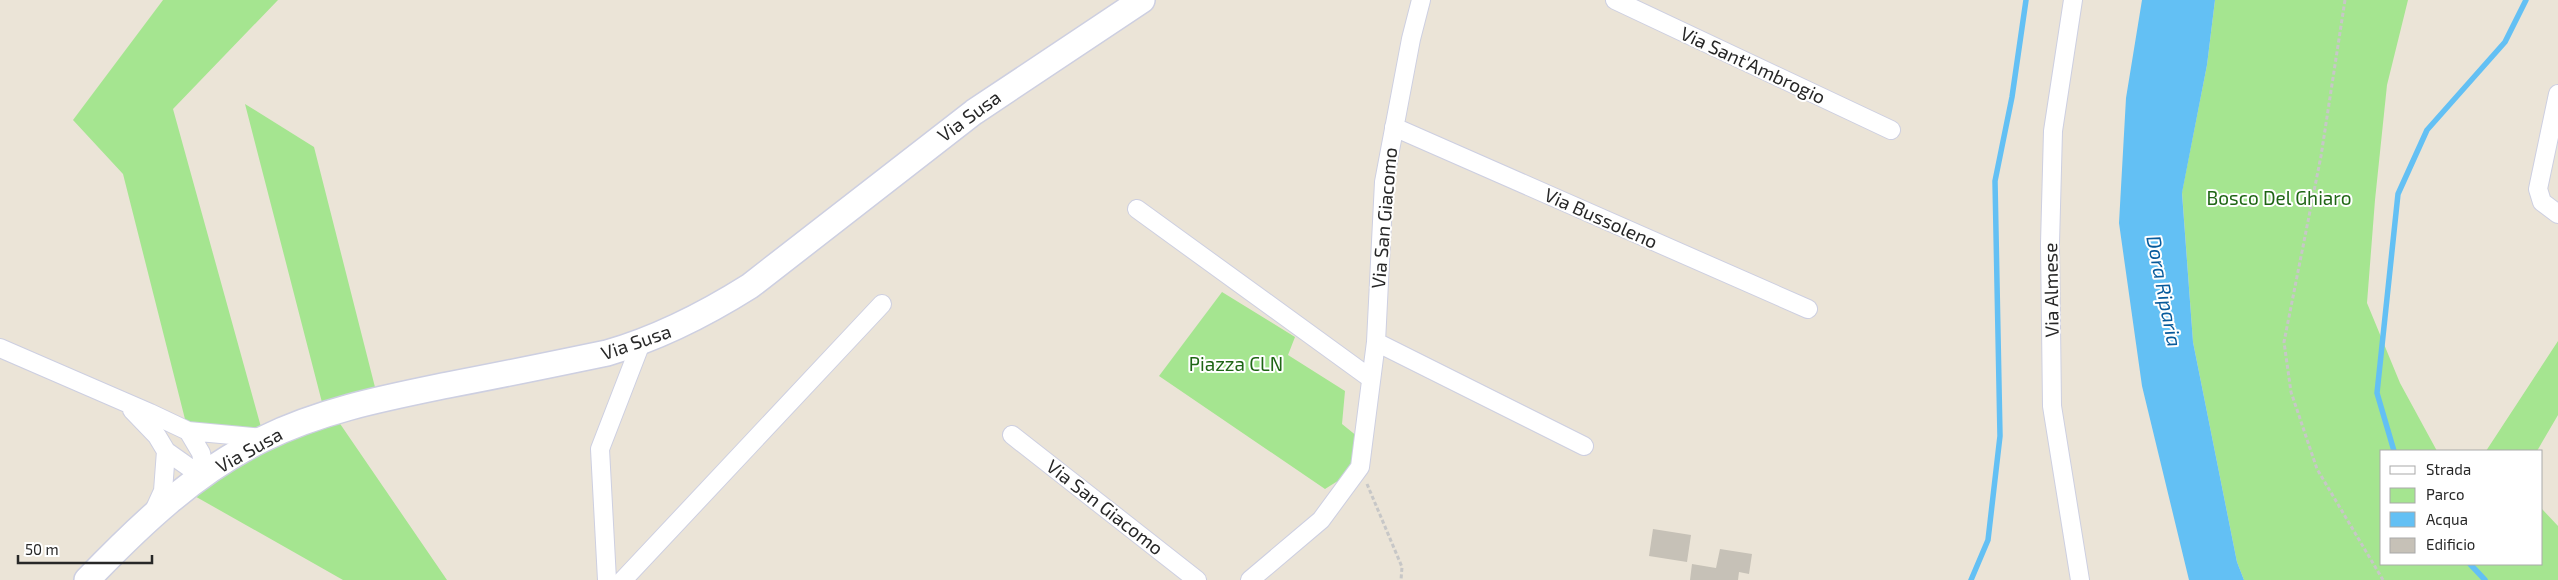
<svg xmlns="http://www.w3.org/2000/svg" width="2558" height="580" font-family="'Exo 2',sans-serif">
	<rect width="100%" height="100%" fill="#ebe4d7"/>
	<path fill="#a5e590" d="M 163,0 L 278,0 L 173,109 L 264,438 L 325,414 L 245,104 L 314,147 L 378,399 L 332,412 L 447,580 L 343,580 L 184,490 L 263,439 L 188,431 L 123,174 L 73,120 Z
		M 2215,0 L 2408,0 L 2387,85 L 2375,200 L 2367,303 L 2400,383 L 2437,451 L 2382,451 L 2382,564 L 2542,564 L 2542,509 L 2558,526 L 2558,580 L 2244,580 L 2237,562 L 2193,342 L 2182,192 L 2207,65 Z
		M 1222,292 L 1295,337 L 1288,355 L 1345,391 L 1342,424 L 1363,441 L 1360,467 L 1325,489 L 1159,376 Z
		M 2558,341 L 2558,415 L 2537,451 L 2486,451 Z"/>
	<path fill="#63c0f4" d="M 2142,0 L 2215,0 L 2207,65 L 2182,193 L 2193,342 L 2237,562 L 2244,580 L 2189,580 L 2142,386 L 2119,223 L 2126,98 Z"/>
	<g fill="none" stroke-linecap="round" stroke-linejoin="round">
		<path stroke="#63c0f4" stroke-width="5.5" d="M 2394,451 L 2377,393 L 2398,194 L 2427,130 L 2505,42 L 2526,0
			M 2470,564 L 2485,580
			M 1971,580 L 1988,540 L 2000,436 L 1995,181 L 2012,97 L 2026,0"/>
	</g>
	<path fill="#c6c1b7" d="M 1653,529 L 1691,535 L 1687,562 L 1649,556 Z
		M 1720,549 L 1752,554 L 1749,574 L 1739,572 L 1738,580 L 1690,580 L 1692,564 L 1716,568 Z"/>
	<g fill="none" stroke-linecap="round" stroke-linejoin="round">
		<defs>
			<path id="minor" d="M 1615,0 L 1891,130
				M 2073,0 L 2053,131 L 2050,244 L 2052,406 L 2080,580
				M 2558,94 L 2538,189 L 2542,202 L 2558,214
				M 1394,127 L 1808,309
				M 1137,209 L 1370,378
				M 1376,342 L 1584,446
				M 0,348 L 150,413 L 188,431 L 264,438
				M 132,410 L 157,436 L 166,451 L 190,468 L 205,474
				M 188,431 L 201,453 L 205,474
				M 1012,435 L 1197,580
				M 153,513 L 163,491 L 166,451
				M 607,580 L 600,449 L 641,343
				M 623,580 L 882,304
				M 1250,580 L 1321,520 L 1360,467 L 1376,342 L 1384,182 L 1411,39 L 1421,0"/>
			<path id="secondary" d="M 87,580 C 139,526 195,472 263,439 C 322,410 385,398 448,385 C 501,375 554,364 607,353 C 659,338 704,315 750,286 L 974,112 L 1142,0"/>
		</defs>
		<use href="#minor" stroke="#cdcfe1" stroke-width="20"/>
		<use href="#secondary" stroke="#cdcfe1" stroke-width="28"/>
		<path stroke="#c7c7c7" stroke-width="3" stroke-dasharray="4 2.5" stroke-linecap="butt" d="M 2345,0 L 2321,156 L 2284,342 L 2291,392 L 2317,469 L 2383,580
			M 1367,484 L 1402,567 L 1401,580"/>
		<use href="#minor" stroke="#fff" stroke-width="18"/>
		<use href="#secondary" stroke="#fff" stroke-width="25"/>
	</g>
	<g text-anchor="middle" stroke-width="4" stroke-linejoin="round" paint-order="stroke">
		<g font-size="19" fill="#272727" stroke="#fff">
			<text transform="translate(1753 65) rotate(25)" y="7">Via Sant'Ambrogio</text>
			<text transform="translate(969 116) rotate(-36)" y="7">Via Susa</text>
			<text transform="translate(1384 218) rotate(-85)" y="7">Via San Giacomo</text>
			<text transform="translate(1601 218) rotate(24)" y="7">Via Bussoleno</text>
			<text transform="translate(2051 290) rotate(-91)" y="7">Via Almese</text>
			<text transform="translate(636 342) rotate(-19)" y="7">Via Susa</text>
			<text transform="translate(249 450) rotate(-29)" y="7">Via Susa</text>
			<text transform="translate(1105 507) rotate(38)" y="7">Via San Giacomo</text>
		</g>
		<g font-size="19" fill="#1f6615" stroke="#fff">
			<text x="2279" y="205">Bosco Del Ghiaro</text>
			<text x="1236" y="371">Piazza CLN</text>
		</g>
		<g font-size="20" font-style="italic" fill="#075a9b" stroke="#fff">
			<text transform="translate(2164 291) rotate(79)" y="7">Dora Riparia</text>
		</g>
	</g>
	<rect x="2380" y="450" width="162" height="115" fill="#ffffff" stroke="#a9a9a9"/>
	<rect x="2390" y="466" width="25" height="8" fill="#ffffff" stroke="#a9a9a9"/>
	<text x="2426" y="475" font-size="15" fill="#272727">Strada</text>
	<rect x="2390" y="488" width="25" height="15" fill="#a5e590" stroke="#a9a9a9"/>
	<text x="2426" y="500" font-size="15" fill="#272727">Parco</text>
	<rect x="2390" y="512" width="25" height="15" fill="#63c0f4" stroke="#a9a9a9"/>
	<text x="2426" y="525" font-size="15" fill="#272727">Acqua</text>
	<rect x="2390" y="538" width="25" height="15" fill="#c6c1b7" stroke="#a9a9a9"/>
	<text x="2426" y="550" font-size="15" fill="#272727">Edificio</text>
	<path d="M18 555v8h134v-8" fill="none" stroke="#272727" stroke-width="2.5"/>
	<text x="25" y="555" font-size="15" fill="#272727" stroke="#ffffff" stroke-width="4" paint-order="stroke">50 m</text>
</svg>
